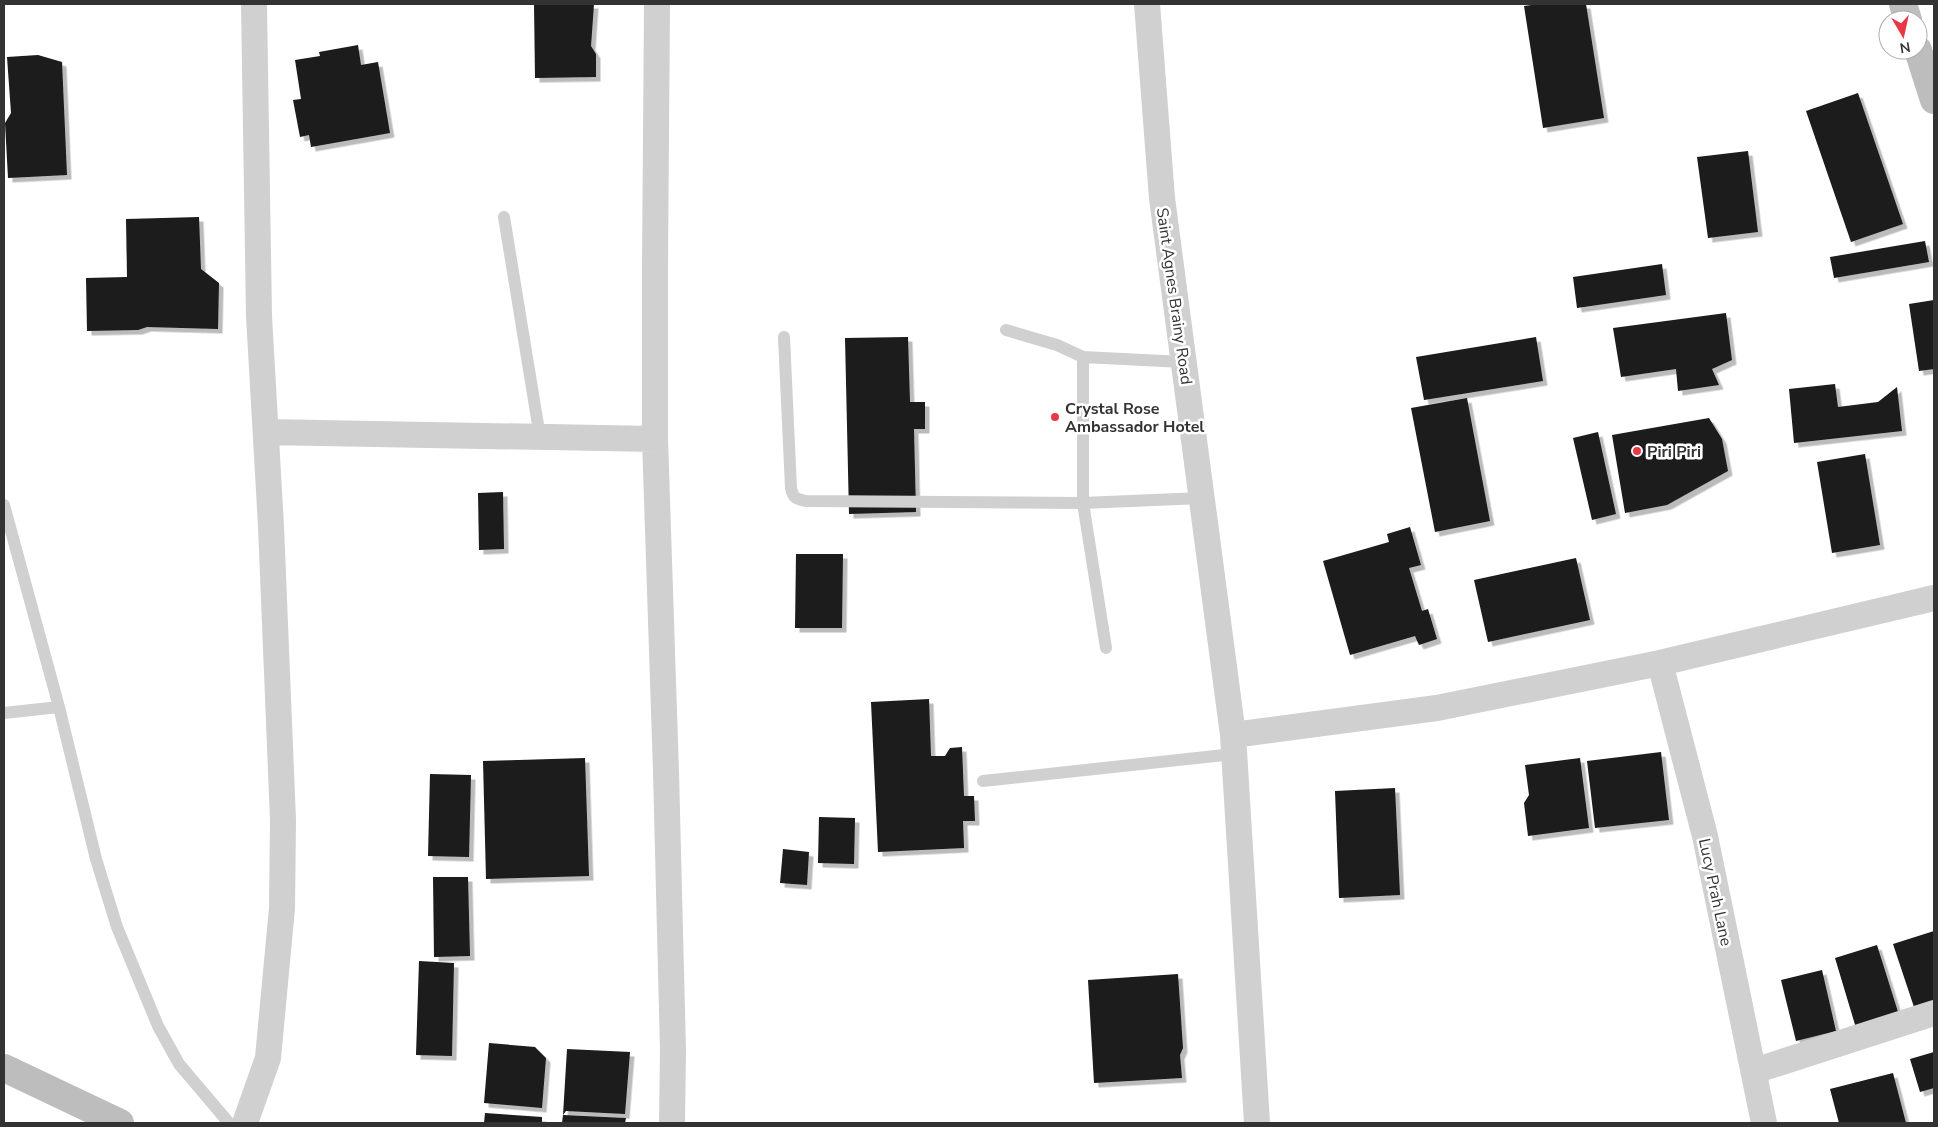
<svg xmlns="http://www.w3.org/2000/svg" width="1938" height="1127" font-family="'Nunito Sans',sans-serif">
	<defs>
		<filter id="shadow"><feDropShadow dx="4.5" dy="4.5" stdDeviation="0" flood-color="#0004"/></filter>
	</defs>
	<rect width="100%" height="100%" fill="#fff"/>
	<path fill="#1a1a1a" filter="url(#shadow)" d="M 534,4 L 594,4 L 591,46 L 596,54 L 596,77 L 535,78 Z
		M 1539,4 L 1586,4 L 1604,118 L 1543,128 L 1524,6 Z
		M 358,45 L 361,65 L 378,62 L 390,133 L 311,147 L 309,135 L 300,137 L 293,100 L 301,99 L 295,60 L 320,56 L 319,52 Z
		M 38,55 L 62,62 L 67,175 L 8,178 L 5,123 L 11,113 L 7,57 Z
		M 1858,93 L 1903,224 L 1851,242 L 1806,111 Z
		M 1748,151 L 1758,232 L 1708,238 L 1697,157 Z
		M 199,217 L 201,269 L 219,283 L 218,329 L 147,327 L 138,330 L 87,331 L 86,278 L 127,277 L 126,219 Z
		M 1925,241 L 1929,262 L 1834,278 L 1830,257 Z
		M 1662,264 L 1666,295 L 1577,308 L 1573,277 Z
		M 1934,300 L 1934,369 L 1919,371 L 1909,304 Z
		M 1726,313 L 1732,360 L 1712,369 L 1719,385 L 1678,391 L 1676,369 L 1621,377 L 1613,328 Z
		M 908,337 L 910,402 L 925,402 L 925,429 L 914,429 L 916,512 L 849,514 L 845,338 Z
		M 1536,337 L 1543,381 L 1424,400 L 1416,357 Z
		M 1835,384 L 1838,407 L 1878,402 L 1897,387 L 1902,431 L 1794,443 L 1789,389 Z
		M 1467,398 L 1490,521 L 1435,532 L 1411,408 Z
		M 1709,418 L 1722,439 L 1728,471 L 1667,505 L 1625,513 L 1612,435 Z
		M 1598,432 L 1616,514 L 1592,520 L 1573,438 Z
		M 1865,454 L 1880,545 L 1832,553 L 1817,462 Z
		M 503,492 L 504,549 L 479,550 L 478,493 Z
		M 1410,527 L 1421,565 L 1409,568 L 1422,611 L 1428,609 L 1437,639 L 1419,645 L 1415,636 L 1350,655 L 1323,561 L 1389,542 L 1387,534 Z
		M 796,554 L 843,554 L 842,628 L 795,628 Z
		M 1576,558 L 1590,620 L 1488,642 L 1474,580 Z
		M 929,699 L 931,756 L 945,756 L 950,748 L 962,747 L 964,796 L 974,796 L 975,821 L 963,821 L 964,848 L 878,852 L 871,702 Z
		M 1661,752 L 1669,820 L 1595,828 L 1587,761 Z
		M 585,758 L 589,876 L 486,879 L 483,761 Z
		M 1580,758 L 1589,828 L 1528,836 L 1524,803 L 1529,795 L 1525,765 Z
		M 430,774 L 471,775 L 469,857 L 428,856 Z
		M 1395,788 L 1400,895 L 1339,898 L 1335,791 Z
		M 819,817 L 855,818 L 854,864 L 818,863 Z
		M 783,849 L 809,852 L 807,885 L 780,883 Z
		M 433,877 L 468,877 L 470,956 L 434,957 Z
		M 1934,931 L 1934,1000 L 1914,1007 L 1893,944 Z
		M 1877,945 L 1899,1015 L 1856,1028 L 1835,958 Z
		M 419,961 L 454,963 L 452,1056 L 416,1055 Z
		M 1822,970 L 1836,1031 L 1796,1041 L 1781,980 Z
		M 1178,974 L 1183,1048 L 1180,1055 L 1182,1078 L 1094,1083 L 1088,980 Z
		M 489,1043 L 535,1047 L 546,1058 L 542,1108 L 484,1103 Z
		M 567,1049 L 630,1052 L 625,1114 L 566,1111 L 563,1115 Z
		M 1934,1052 L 1934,1088 L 1920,1092 L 1910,1059 Z
		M 1893,1073 L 1906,1123 L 1839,1123 L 1830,1089 Z
		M 485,1113 L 542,1117 L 542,1123 L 484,1123 Z
		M 563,1115 L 626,1118 L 625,1123 L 562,1123 Z"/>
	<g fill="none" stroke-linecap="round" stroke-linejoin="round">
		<path stroke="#d0d0d0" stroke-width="12" d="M 504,217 L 540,437
			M 1006,330 L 1057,345 L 1083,357 L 1183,362
			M 784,337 L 791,488 C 793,498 796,499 806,501 L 1083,503 L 1202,498
			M 1083,357 L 1083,503 L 1106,648
			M 4,505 L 59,707 L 96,859 L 117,927 L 158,1026 L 179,1064 L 229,1123
			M 4,713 L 59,707
			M 983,781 L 1234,754"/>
		<path stroke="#d0d0d0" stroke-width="26" d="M 657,4 L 655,267 L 655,439 L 666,772 L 673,1050 L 672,1123
			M 1147,4 L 1162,198 L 1233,735
			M 266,432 L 655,439
			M 1660,663 L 1705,836 L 1764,1123
			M 1754,1071 L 1934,1013
			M 245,1123 L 268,1058 L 282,908 L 283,820 L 271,526 L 259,316 L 254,4
			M 1257,1123 L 1233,735 L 1437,708 L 1660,663 L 1934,598"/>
		<path stroke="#bdbdbd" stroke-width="28" d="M 1903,4 L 1908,20
			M 1918,50 L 1934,100
			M 4,1068 L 120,1123"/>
	</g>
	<g fill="#e63946" stroke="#fff" stroke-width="2">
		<circle cx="1055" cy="417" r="5"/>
		<circle cx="1637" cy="451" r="5"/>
	</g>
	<g text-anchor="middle" stroke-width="5" stroke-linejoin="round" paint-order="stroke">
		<g font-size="16" fill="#333" stroke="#fff">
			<text transform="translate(1175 296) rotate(82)" y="6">Saint Agnes Brainy Road</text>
			<text transform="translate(1716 892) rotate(78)" y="6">Lucy Prah Lane</text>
		</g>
		<g font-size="16" font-weight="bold" fill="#333" stroke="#fff" text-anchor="start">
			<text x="1065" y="414">Crystal Rose<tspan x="1065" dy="18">Ambassador Hotel</tspan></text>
			<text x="1647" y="457">Piri Piri</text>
		</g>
	</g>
	<rect width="1938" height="1127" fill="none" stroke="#333333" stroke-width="10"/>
	<g transform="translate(1903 35) rotate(171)"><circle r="24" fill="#ffffff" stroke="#adadad"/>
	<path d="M0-4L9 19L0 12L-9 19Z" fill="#e63946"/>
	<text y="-8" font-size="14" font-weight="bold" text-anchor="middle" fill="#333333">N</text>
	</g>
</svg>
